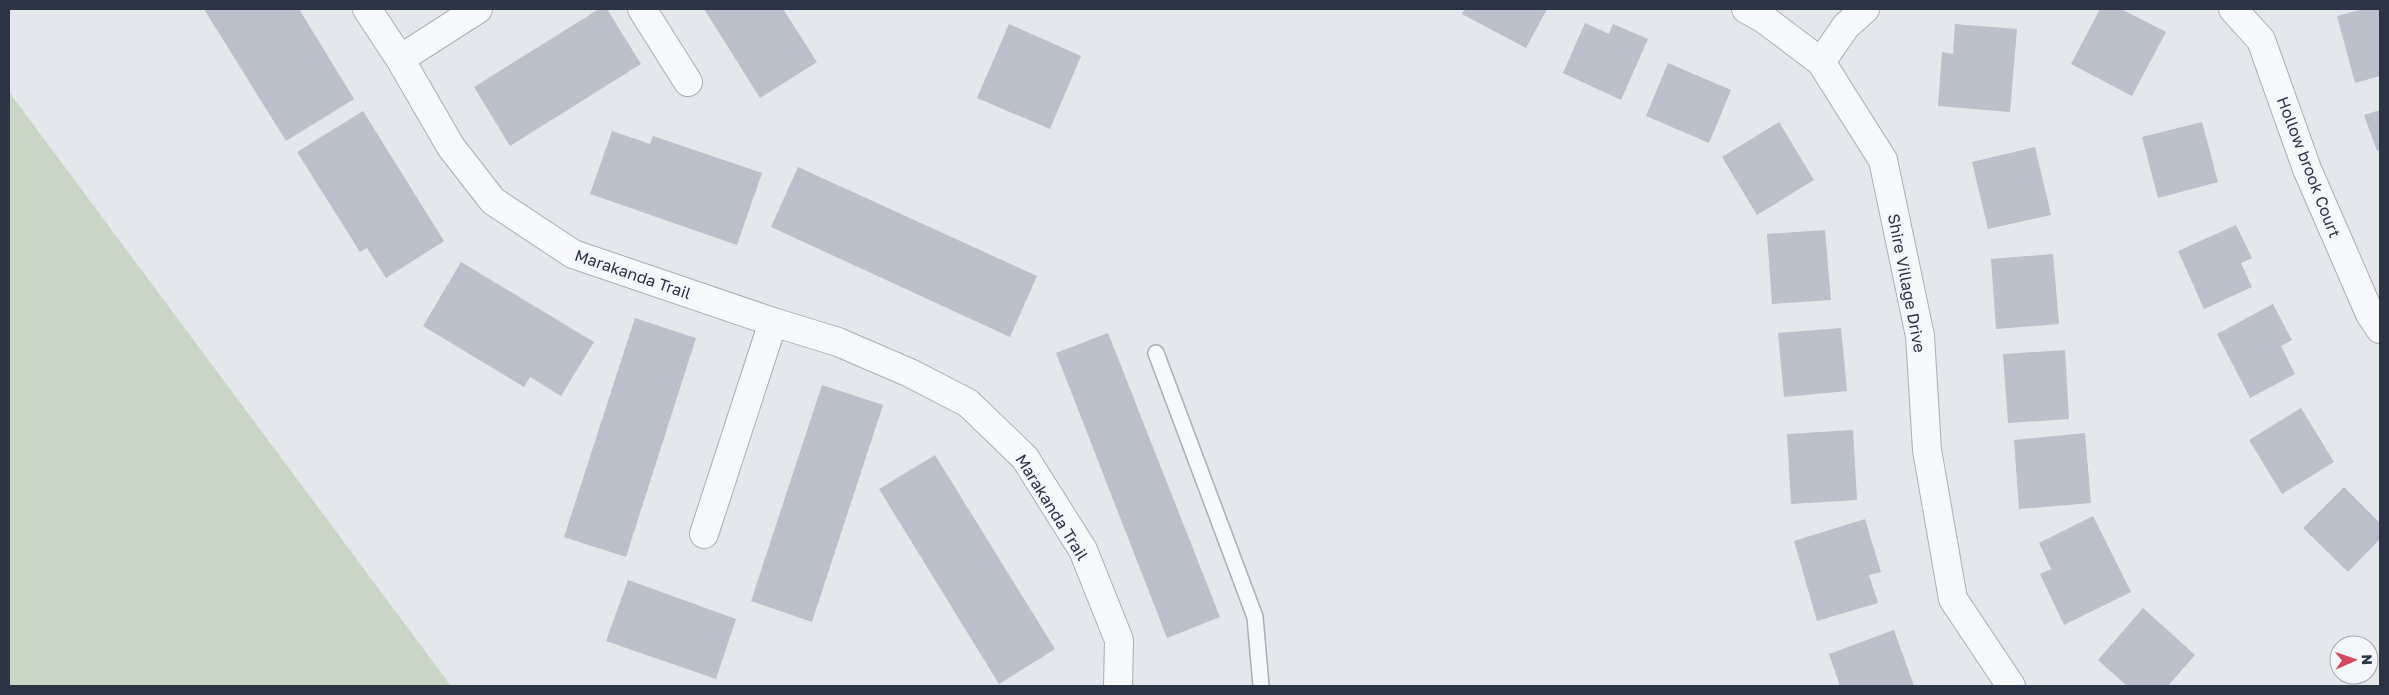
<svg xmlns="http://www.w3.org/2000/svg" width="2389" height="695" font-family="'Golos Text',sans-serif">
	<rect width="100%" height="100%" fill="#e4e7ec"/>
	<path fill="#c9d6c5" d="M 9,92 L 451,686 L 9,686 Z"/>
	<path fill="#bbc0ca" d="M 204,9 L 299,9 L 354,99 L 286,141 Z
		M 599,9 L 607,9 L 641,64 L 510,146 L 474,87 Z
		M 704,9 L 783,9 L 817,62 L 760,98 Z
		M 1465,9 L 1547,9 L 1526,48 L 1462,14 Z
		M 2100,9 L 2121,9 L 2166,32 L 2132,96 L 2071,64 Z
		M 2363,9 L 2380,9 L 2380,76 L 2355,83 L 2337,16 Z
		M 1585,23 L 1609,34 L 1613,24 L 1648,39 L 1621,100 L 1563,73 Z
		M 1009,24 L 1081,56 L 1050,129 L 977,98 Z
		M 1955,24 L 2017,29 L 2010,112 L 1938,106 L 1942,52 L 1953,54 Z
		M 1668,63 L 1731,90 L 1709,143 L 1646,116 Z
		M 2380,110 L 2380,150 L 2377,151 L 2364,115 Z
		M 363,111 L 444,241 L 386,278 L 367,248 L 360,252 L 297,152 Z
		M 1779,122 L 1814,180 L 1757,215 L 1722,157 Z
		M 2202,122 L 2218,182 L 2158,198 L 2142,137 Z
		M 612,131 L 650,144 L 653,136 L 762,173 L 737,245 L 590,194 Z
		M 2035,147 L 2051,215 L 1988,229 L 1972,162 Z
		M 798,167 L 1037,276 L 1010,337 L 771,227 Z
		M 2236,225 L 2252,258 L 2241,263 L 2252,287 L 2204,309 L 2178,251 Z
		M 1825,230 L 1831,300 L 1772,304 L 1767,234 Z
		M 2053,254 L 2059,324 L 1996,329 L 1991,259 Z
		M 461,262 L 594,342 L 561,396 L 530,377 L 524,387 L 423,326 Z
		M 2273,304 L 2292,340 L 2281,346 L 2295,374 L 2250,398 L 2217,334 Z
		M 635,318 L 696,338 L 626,557 L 564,537 Z
		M 1841,328 L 1847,391 L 1784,397 L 1778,333 Z
		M 1108,333 L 1220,617 L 1167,638 L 1056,353 Z
		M 2065,350 L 2069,419 L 2008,423 L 2003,354 Z
		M 822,385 L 883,405 L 812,622 L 751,601 Z
		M 2301,408 L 2334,462 L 2282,494 L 2249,440 Z
		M 1853,430 L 1857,500 L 1791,504 L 1787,434 Z
		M 2085,433 L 2091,503 L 2019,509 L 2014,440 Z
		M 935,455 L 1055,649 L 999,684 L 879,489 Z
		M 2344,487 L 2380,523 L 2380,539 L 2348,572 L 2303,528 Z
		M 2093,516 L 2131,592 L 2064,625 L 2040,574 L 2051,569 L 2039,543 Z
		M 1865,519 L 1881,572 L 1869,575 L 1878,603 L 1817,621 L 1794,541 Z
		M 628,580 L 736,619 L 716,679 L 606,641 Z
		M 2143,608 L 2195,655 L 2168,686 L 2127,686 L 2098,660 Z
		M 1894,630 L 1914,686 L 1840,686 L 1829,654 Z"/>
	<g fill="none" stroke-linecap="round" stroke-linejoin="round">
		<defs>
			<path id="service" d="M 1156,353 L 1255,617 L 1261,686"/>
			<path id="minor" d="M 367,9 L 400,59 L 451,147 L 493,201 L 573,254 L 773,322 L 704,534
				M 642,9 L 688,82
				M 1746,9 L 1764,19 L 1821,62 L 1883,160 L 1920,336 L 1927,450 L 1953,599 L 2011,686
				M 2233,9 L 2261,40 L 2307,169 L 2370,314 L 2380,329
				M 400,59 L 478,9
				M 1821,62 L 1846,26 L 1865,9
				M 773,322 L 838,342 L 910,373 L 968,403 L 1025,458 L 1083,550 L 1119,640 L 1118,686"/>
		</defs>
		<use href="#service" stroke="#a9aeb7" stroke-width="18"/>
		<use href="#minor" stroke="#a9aeb7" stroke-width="30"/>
		<use href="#service" stroke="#f7f8fa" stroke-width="15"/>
		<use href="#minor" stroke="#f7f8fa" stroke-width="28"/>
	</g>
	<g text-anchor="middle" stroke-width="5" stroke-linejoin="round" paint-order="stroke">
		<g font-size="16" fill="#2b3445" stroke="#f4f6f9">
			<text transform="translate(2309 167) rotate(69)" y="6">Hollow brook Court</text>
			<text transform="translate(633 274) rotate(19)" y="6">Marakanda Trail</text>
			<text transform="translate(1907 283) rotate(79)" y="6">Shire Village Drive</text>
			<text transform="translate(1052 507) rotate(58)" y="6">Marakanda Trail</text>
		</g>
	</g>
	<rect width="2389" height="695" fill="none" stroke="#2b3445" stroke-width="20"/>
	<g transform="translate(2354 660) rotate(88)"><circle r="24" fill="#f4f6f9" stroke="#a4a8b1"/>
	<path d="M0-4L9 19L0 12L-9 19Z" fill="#d1495b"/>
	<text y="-8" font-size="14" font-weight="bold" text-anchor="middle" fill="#2b3445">N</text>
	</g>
</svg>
